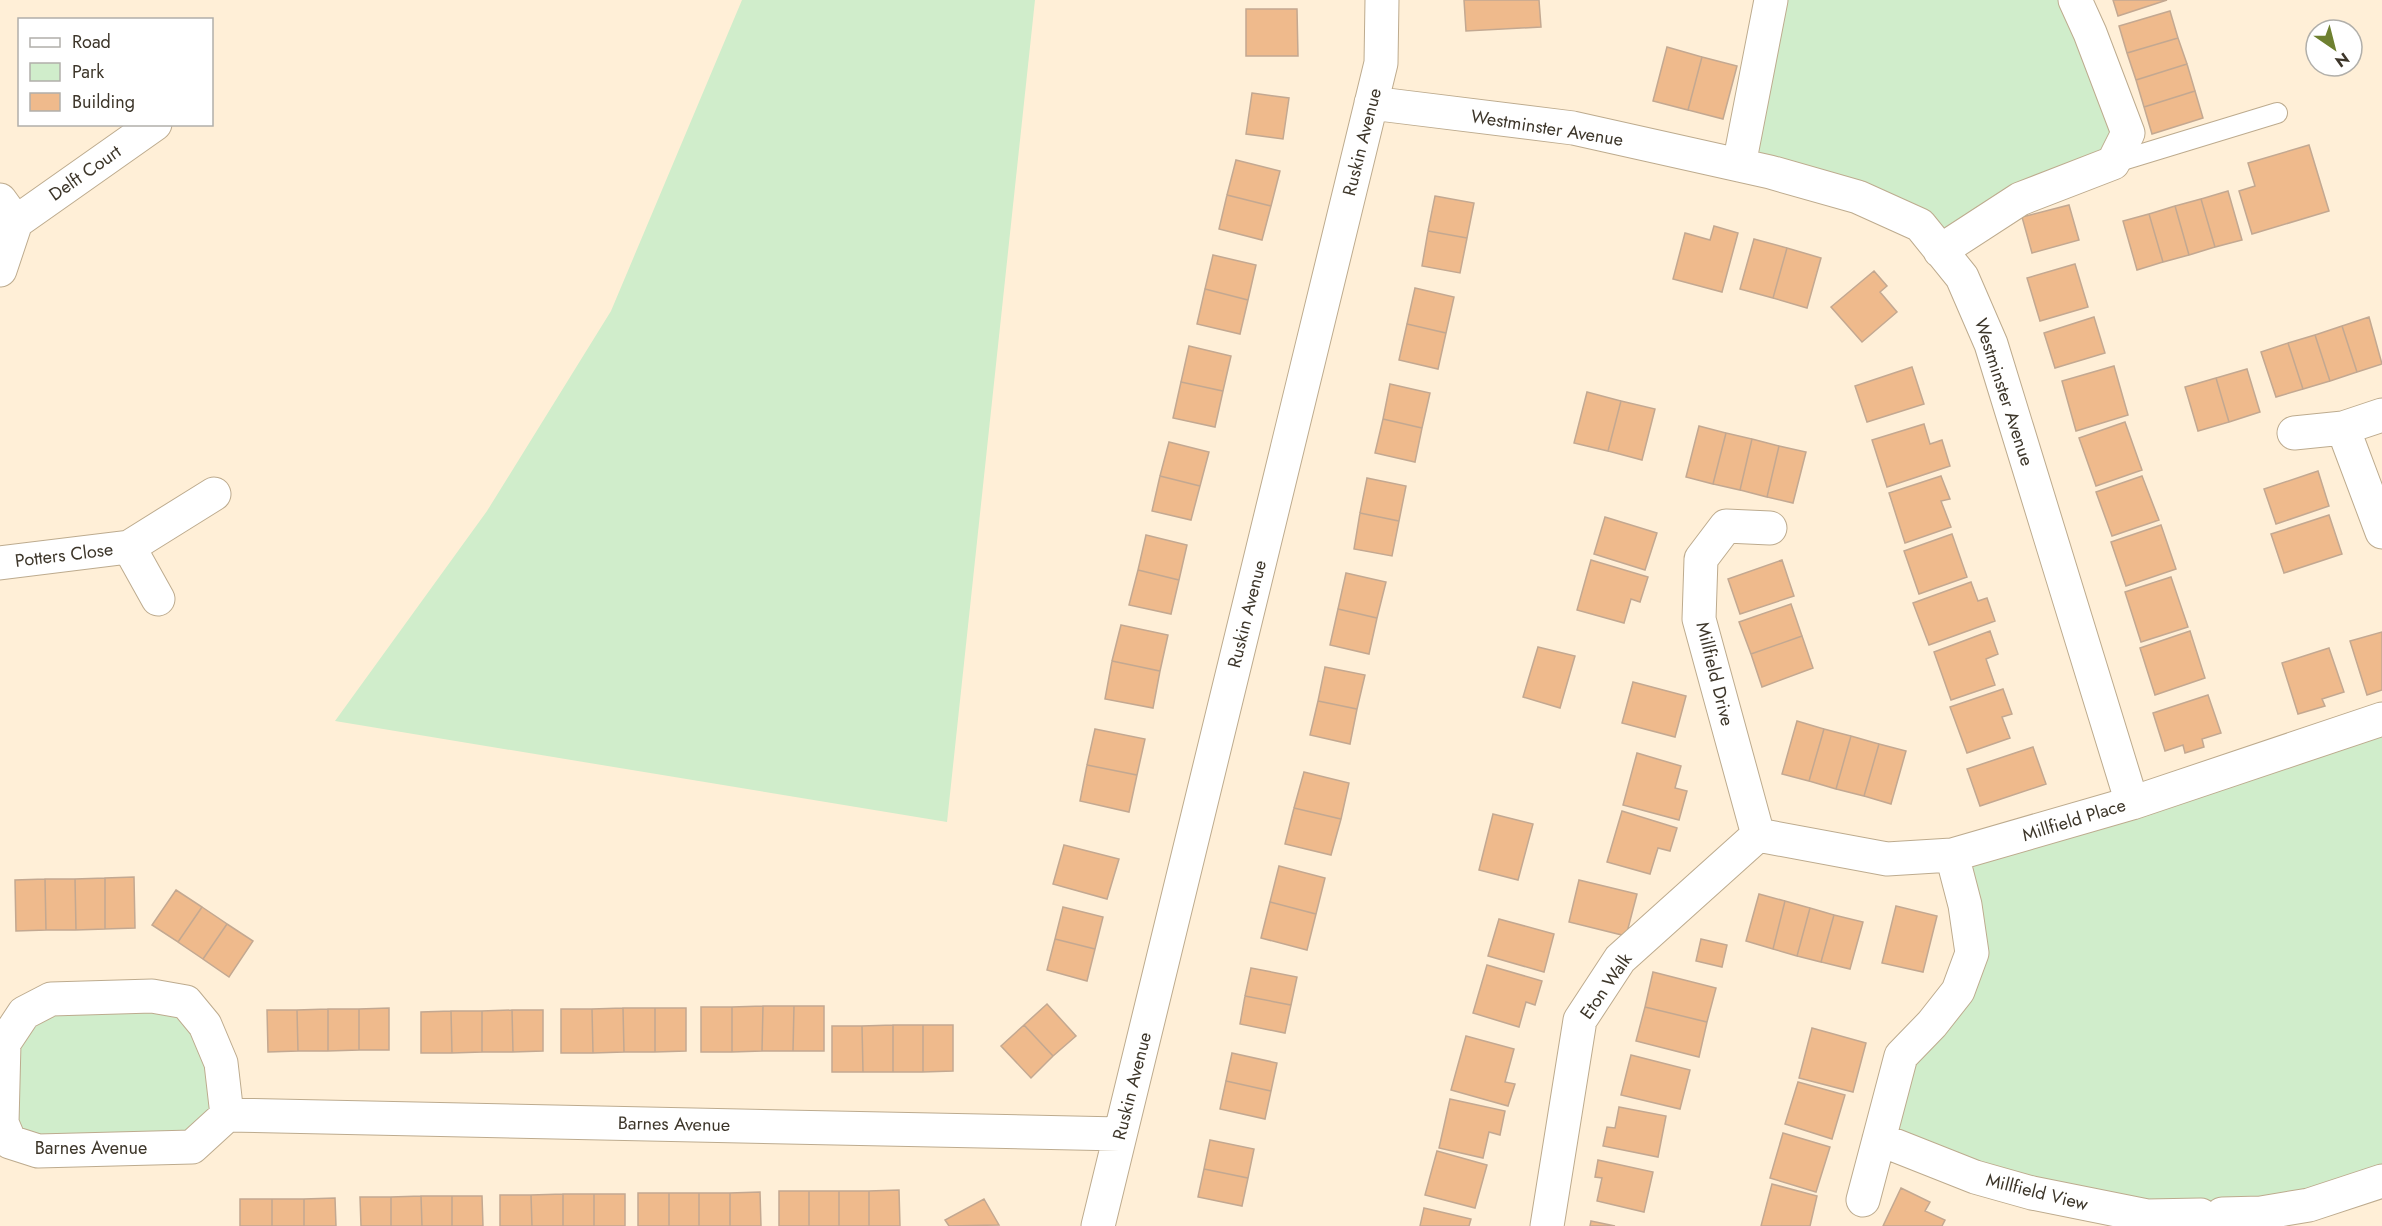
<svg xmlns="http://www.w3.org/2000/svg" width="2382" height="1226" font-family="Jost,sans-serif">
	<rect width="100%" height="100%" fill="#ffefd7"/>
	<path fill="#d0edcb" d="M 742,0 L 1035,0 L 947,822 L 335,721 L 487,511 L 611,311 Z
		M 1771,0 L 2075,0 L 2128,133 L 1940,251 L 1920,225 L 1739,165 Z
		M 2382,719 L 2382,1181 L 2147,1216 L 1879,1139 L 1901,1056 L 1958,991 L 1952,855 Z
		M 186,1002 L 227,1115 L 192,1147 L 10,1142 L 24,1013 Z"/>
	<path fill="#efba8c" stroke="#c3a891" stroke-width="1.5" d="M 1464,0 L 1539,0 L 1541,27 L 1466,31 Z
		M 2113,0 L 2167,0 L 2118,16 Z
		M 1246,9 L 1297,9 L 1298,56 L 1246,56 Z
		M 2170,11 L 2178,38 L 2127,53 L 2119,26 Z
		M 2178,38 L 2187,64 L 2136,80 L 2127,53 Z
		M 1667,47 L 1702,57 L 1688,110 L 1653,101 Z
		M 1702,57 L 1737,66 L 1723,119 L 1688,110 Z
		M 2187,64 L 2195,91 L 2144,107 L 2136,80 Z
		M 2195,91 L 2203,118 L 2152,134 L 2144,107 Z
		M 1252,93 L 1289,98 L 1283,139 L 1246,134 Z
		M 2309,145 L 2329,211 L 2252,234 L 2239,191 L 2255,186 L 2248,163 Z
		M 1236,160 L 1280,171 L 1271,206 L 1227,195 Z
		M 2228,191 L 2242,240 L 2215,247 L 2201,199 Z
		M 1227,195 L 1271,206 L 1262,240 L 1219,229 Z
		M 1435,196 L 1474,203 L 1467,238 L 1428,231 Z
		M 2201,199 L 2215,247 L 2189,255 L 2175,206 Z
		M 2069,205 L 2079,240 L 2032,253 L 2022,217 Z
		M 2175,206 L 2189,255 L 2163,262 L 2149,214 Z
		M 2149,214 L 2163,262 L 2137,270 L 2123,221 Z
		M 1714,226 L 1738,233 L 1722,292 L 1673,279 L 1685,233 L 1710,240 Z
		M 1428,231 L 1467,238 L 1460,273 L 1422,266 Z
		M 1754,239 L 1787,248 L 1773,298 L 1740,289 Z
		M 1787,248 L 1821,258 L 1807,308 L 1773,298 Z
		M 1213,255 L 1256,265 L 1248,300 L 1205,289 Z
		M 2075,264 L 2088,307 L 2040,321 L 2027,278 Z
		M 1874,271 L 1887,286 L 1880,292 L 1897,312 L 1862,342 L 1831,307 Z
		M 1415,288 L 1454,297 L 1446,333 L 1407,324 Z
		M 1205,289 L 1248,300 L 1240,334 L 1197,324 Z
		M 2094,317 L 2105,353 L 2055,368 L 2044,333 Z
		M 2369,317 L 2382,364 L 2357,372 L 2342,326 Z
		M 1407,324 L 1446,333 L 1438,369 L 1399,360 Z
		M 2342,326 L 2357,372 L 2330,381 L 2315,335 Z
		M 2315,335 L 2330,381 L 2303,389 L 2288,343 Z
		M 2288,343 L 2303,389 L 2276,397 L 2261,352 Z
		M 1189,346 L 1231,356 L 1223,391 L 1181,382 Z
		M 2114,366 L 2128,415 L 2076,431 L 2062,381 Z
		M 1912,367 L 1924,404 L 1867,422 L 1855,386 Z
		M 2247,369 L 2260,412 L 2229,422 L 2216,378 Z
		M 2216,378 L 2229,422 L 2198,431 L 2185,387 Z
		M 1181,382 L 1223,391 L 1215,427 L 1173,418 Z
		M 1390,384 L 1430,393 L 1422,428 L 1383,419 Z
		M 1587,392 L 1621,401 L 1608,451 L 1574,443 Z
		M 1621,401 L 1655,409 L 1642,460 L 1608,451 Z
		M 1383,419 L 1422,428 L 1415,462 L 1375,453 Z
		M 2125,422 L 2142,470 L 2096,486 L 2079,438 Z
		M 1924,424 L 1930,444 L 1942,440 L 1950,466 L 1887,487 L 1872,440 Z
		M 1699,426 L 1726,433 L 1713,484 L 1686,477 Z
		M 1726,433 L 1752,439 L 1740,490 L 1713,484 Z
		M 1752,439 L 1779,446 L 1767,497 L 1740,490 Z
		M 1169,442 L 1209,452 L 1200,486 L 1160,476 Z
		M 1779,446 L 1806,452 L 1793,503 L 1767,497 Z
		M 2318,471 L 2329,506 L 2276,524 L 2264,489 Z
		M 1160,476 L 1200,486 L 1191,520 L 1152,511 Z
		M 1941,476 L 1950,499 L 1941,501 L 1951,527 L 1905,543 L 1889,493 Z
		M 2142,476 L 2159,520 L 2112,536 L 2096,492 Z
		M 1367,478 L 1406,486 L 1399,521 L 1360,513 Z
		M 1360,513 L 1399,521 L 1392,556 L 1354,549 Z
		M 2329,515 L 2342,554 L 2284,573 L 2271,534 Z
		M 1605,517 L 1657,533 L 1645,570 L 1594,554 Z
		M 2161,525 L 2176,569 L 2126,586 L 2111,542 Z
		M 1952,534 L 1967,577 L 1919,594 L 1904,551 Z
		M 1146,535 L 1187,545 L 1179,580 L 1138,570 Z
		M 1591,560 L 1648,577 L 1640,602 L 1631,599 L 1624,623 L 1577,610 Z
		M 1782,560 L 1794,596 L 1740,614 L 1728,579 Z
		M 1138,570 L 1179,580 L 1171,614 L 1129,605 Z
		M 1346,573 L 1386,582 L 1377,618 L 1338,609 Z
		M 2171,577 L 2188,627 L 2141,642 L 2125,592 Z
		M 1971,582 L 1978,601 L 1987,598 L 1995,621 L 1929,645 L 1913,603 Z
		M 1791,604 L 1802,636 L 1751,654 L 1739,622 Z
		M 1338,609 L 1377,618 L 1369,654 L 1330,645 Z
		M 1121,625 L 1168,635 L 1160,671 L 1112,661 Z
		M 1990,631 L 1998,654 L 1986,659 L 1995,685 L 1951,700 L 1934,652 Z
		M 2190,631 L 2205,678 L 2155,695 L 2140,648 Z
		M 2382,632 L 2382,690 L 2367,695 L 2350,641 Z
		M 1802,636 L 1813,668 L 1762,687 L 1751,654 Z
		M 1538,647 L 1575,656 L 1560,708 L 1523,697 Z
		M 2329,648 L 2344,692 L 2322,699 L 2325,706 L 2298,714 L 2282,663 Z
		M 1112,661 L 1160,671 L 1153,708 L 1105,699 Z
		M 1325,667 L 1365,675 L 1357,709 L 1318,701 Z
		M 1633,682 L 1686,696 L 1675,737 L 1622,723 Z
		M 2003,689 L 2012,714 L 2002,717 L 2010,738 L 1967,753 L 1950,707 Z
		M 2208,695 L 2221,733 L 2202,739 L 2204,747 L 2185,753 L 2183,745 L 2165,751 L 2153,713 Z
		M 1318,701 L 1357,709 L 1350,744 L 1310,735 Z
		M 1797,721 L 1824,729 L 1809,781 L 1782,774 Z
		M 1095,729 L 1145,739 L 1137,775 L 1087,765 Z
		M 1824,729 L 1851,736 L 1836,789 L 1809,781 Z
		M 1851,736 L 1879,744 L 1864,796 L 1836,789 Z
		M 1879,744 L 1906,751 L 1891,804 L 1864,796 Z
		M 2033,747 L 2046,784 L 1980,806 L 1967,769 Z
		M 1637,753 L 1681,766 L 1675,788 L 1687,791 L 1679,820 L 1623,805 Z
		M 1087,765 L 1137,775 L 1129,812 L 1080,801 Z
		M 1304,772 L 1349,783 L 1341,819 L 1294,808 Z
		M 1294,808 L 1341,819 L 1331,855 L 1285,844 Z
		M 1622,811 L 1677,828 L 1670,851 L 1658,848 L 1650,874 L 1607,862 Z
		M 1493,814 L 1533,824 L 1518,880 L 1479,870 Z
		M 1064,845 L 1119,859 L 1107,899 L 1053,884 Z
		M 1279,866 L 1325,878 L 1316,914 L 1270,902 Z
		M 134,877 L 135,928 L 105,929 L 105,878 Z
		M 105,878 L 105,929 L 76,930 L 75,879 Z
		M 45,879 L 46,930 L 16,931 L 15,880 Z
		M 45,879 L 75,879 L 76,930 L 46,930 Z
		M 1579,880 L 1637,894 L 1626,936 L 1569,922 Z
		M 176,890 L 202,907 L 178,942 L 152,925 Z
		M 1759,894 L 1785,901 L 1773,949 L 1746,941 Z
		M 1785,901 L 1810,908 L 1797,956 L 1773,949 Z
		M 1270,902 L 1316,914 L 1307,950 L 1261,938 Z
		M 1896,906 L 1937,916 L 1923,972 L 1882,963 Z
		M 202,907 L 227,924 L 203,959 L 178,942 Z
		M 1063,907 L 1103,917 L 1095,949 L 1055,939 Z
		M 1810,908 L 1834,915 L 1821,962 L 1797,956 Z
		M 1834,915 L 1863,922 L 1850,969 L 1821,962 Z
		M 1499,919 L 1554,934 L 1544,972 L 1488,956 Z
		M 227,924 L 253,941 L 229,977 L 203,959 Z
		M 1055,939 L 1095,949 L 1087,981 L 1047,970 Z
		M 1701,939 L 1727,945 L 1722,967 L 1696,961 Z
		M 1487,965 L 1542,981 L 1535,1005 L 1526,1002 L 1519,1027 L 1473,1013 Z
		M 1251,968 L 1297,977 L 1291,1005 L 1245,996 Z
		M 1653,972 L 1716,988 L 1707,1022 L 1645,1007 Z
		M 1245,996 L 1291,1005 L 1285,1033 L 1240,1024 Z
		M 1047,1004 L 1076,1036 L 1053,1056 L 1024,1025 Z
		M 763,1006 L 762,1051 L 732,1052 L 732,1007 Z
		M 763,1006 L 794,1006 L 793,1051 L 762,1051 Z
		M 794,1006 L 824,1006 L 824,1051 L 793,1051 Z
		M 701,1007 L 732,1007 L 732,1052 L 701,1052 Z
		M 1645,1007 L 1707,1022 L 1699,1057 L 1636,1041 Z
		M 389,1008 L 389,1050 L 359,1050 L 359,1009 Z
		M 623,1008 L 655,1008 L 655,1052 L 624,1052 Z
		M 623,1008 L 624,1052 L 593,1053 L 592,1009 Z
		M 655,1008 L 686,1008 L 686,1051 L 655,1052 Z
		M 328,1009 L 328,1051 L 298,1051 L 297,1010 Z
		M 328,1009 L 359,1009 L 359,1050 L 328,1051 Z
		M 561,1009 L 592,1009 L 593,1053 L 561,1053 Z
		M 267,1010 L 297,1010 L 298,1051 L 268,1052 Z
		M 512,1010 L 513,1052 L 482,1052 L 482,1011 Z
		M 512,1010 L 543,1010 L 543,1051 L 513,1052 Z
		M 451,1011 L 482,1011 L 482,1052 L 452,1053 Z
		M 451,1011 L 452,1053 L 421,1053 L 421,1012 Z
		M 893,1025 L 893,1072 L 863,1072 L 862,1026 Z
		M 893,1025 L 923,1025 L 923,1072 L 893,1072 Z
		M 923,1025 L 953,1025 L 953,1071 L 923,1072 Z
		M 1024,1025 L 1053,1056 L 1031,1078 L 1001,1046 Z
		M 832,1026 L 862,1026 L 863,1072 L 832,1072 Z
		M 1812,1028 L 1866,1043 L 1853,1092 L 1799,1078 Z
		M 1466,1036 L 1514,1049 L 1505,1082 L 1515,1084 L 1508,1106 L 1451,1090 Z
		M 1232,1053 L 1277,1063 L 1271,1091 L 1226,1081 Z
		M 1631,1055 L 1690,1070 L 1680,1109 L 1621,1095 Z
		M 1226,1081 L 1271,1091 L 1265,1119 L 1220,1109 Z
		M 1798,1082 L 1845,1095 L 1832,1139 L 1785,1124 Z
		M 1450,1099 L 1505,1111 L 1500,1135 L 1489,1132 L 1483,1158 L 1439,1148 Z
		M 1619,1107 L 1666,1116 L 1658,1157 L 1603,1146 L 1607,1127 L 1615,1128 Z
		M 1783,1133 L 1830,1147 L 1816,1192 L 1770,1178 Z
		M 1210,1140 L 1254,1149 L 1248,1178 L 1204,1169 Z
		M 1437,1151 L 1487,1165 L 1475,1208 L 1425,1195 Z
		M 1598,1160 L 1653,1172 L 1644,1212 L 1597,1201 L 1602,1178 L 1595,1177 Z
		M 1204,1169 L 1248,1178 L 1242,1206 L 1198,1197 Z
		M 1772,1184 L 1817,1196 L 1810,1226 L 1761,1226 Z
		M 1901,1188 L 1930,1202 L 1925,1211 L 1945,1220 L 1942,1226 L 1883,1226 Z
		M 899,1190 L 900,1226 L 869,1226 L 869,1191 Z
		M 779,1191 L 809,1191 L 809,1226 L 779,1226 Z
		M 809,1191 L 839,1191 L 839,1226 L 809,1226 Z
		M 839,1191 L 869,1191 L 869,1226 L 839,1226 Z
		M 760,1192 L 761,1226 L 730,1226 L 730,1193 Z
		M 638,1193 L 669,1193 L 669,1226 L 638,1226 Z
		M 669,1193 L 699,1193 L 699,1226 L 669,1226 Z
		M 699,1193 L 730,1193 L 730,1226 L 699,1226 Z
		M 563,1194 L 594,1194 L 594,1226 L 563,1226 Z
		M 563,1194 L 563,1226 L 532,1226 L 531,1195 Z
		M 594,1194 L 625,1194 L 625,1226 L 594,1226 Z
		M 500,1195 L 531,1195 L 532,1226 L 500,1226 Z
		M 421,1196 L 422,1226 L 391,1226 L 391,1197 Z
		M 421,1196 L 452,1196 L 452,1226 L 422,1226 Z
		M 452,1196 L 482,1196 L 483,1226 L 452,1226 Z
		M 360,1197 L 391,1197 L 391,1226 L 361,1226 Z
		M 335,1198 L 336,1226 L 304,1226 L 304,1199 Z
		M 240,1199 L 272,1199 L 272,1226 L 240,1226 Z
		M 272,1199 L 304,1199 L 304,1226 L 272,1226 Z
		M 984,1199 L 999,1225 L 949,1226 L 945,1220 Z
		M 1424,1208 L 1471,1219 L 1469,1226 L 1420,1226 Z
		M 1591,1221 L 1615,1226 L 1590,1226 Z"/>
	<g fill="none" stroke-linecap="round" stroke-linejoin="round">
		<defs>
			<path id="service" d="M 2113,163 L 2277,113"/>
			<path id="minor" d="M 1371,103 L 1573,128 L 1770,172 L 1858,197 L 1920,225 L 1962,277 L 1991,344 L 2132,803
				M 1739,165 L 1771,0
				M 0,200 L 16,222 L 0,270
				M 16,222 L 155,124
				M 1940,251 L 2020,199 L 2113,163 L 2128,133 L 2090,33 L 2075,0
				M 2343,428 L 2382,532
				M 2294,433 L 2343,428 L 2382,415
				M 129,547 L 158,599
				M 0,563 L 129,547 L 214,494
				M 1758,835 L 1887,859 L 1952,855 L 2132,803 L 2382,719
				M 1758,835 L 1699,619 L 1701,559 L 1726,526 L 1770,528
				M 227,1115 L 221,1063 L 205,1025 L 186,1002 L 152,996 L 51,999 L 24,1013 L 4,1043 L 2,1123 L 10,1142 L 38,1151 L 192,1147 L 227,1115 L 1120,1134
				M 1879,1139 L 1975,1177 L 2032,1193 L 2147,1216 L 2201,1215
				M 1863,1200 L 1901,1056 L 1932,1024 L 1958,991 L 1972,953 L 1965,905 L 1952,855
				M 2222,1214 L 2261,1213 L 2309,1205 L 2382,1181
				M 1098,1226 L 1381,63 L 1382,0
				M 1547,1226 L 1580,1020 L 1620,959 L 1758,835"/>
		</defs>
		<use href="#service" stroke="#bdab8e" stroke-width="22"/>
		<use href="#minor" stroke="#bdab8e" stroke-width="35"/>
		<use href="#service" stroke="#fff" stroke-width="20"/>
		<use href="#minor" stroke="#fff" stroke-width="33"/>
	</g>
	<g text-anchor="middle" stroke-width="4.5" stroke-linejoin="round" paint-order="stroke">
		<g font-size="18" fill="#3d362a" stroke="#fff">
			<text transform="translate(1547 128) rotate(9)" y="6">Westminster Avenue</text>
			<text transform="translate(1362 142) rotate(-76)" y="6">Ruskin Avenue</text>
			<text transform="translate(85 173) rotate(-35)" y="6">Delft Court</text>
			<text transform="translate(2004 392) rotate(72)" y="6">Westminster Avenue</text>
			<text transform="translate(64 555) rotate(-7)" y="6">Potters Close</text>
			<text transform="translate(1247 614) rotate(-76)" y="6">Ruskin Avenue</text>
			<text transform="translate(1715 674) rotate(76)" y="6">Millfield Drive</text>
			<text transform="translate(2074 820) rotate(-17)" y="6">Millfield Place</text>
			<text transform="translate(1606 986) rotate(-55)" y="6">Eton Walk</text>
			<text transform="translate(1132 1086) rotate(-76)" y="6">Ruskin Avenue</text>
			<text transform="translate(674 1124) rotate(1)" y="6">Barnes Avenue</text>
			<text x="91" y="1154">Barnes Avenue</text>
			<text transform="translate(2037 1192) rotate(14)" y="6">Millfield View</text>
		</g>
	</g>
	<rect x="18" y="18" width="195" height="108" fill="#ffffff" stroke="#b1afaa" stroke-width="1.5"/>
	<rect x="30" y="38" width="30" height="9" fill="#ffffff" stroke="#b1afaa" stroke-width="1.5"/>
	<text x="72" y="48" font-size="18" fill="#3d362a">Road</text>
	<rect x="30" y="63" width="30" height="18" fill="#d0edcb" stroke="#b1afaa" stroke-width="1.5"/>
	<text x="72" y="78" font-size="18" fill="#3d362a">Park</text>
	<rect x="30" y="93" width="30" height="18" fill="#efba8c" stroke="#b1afaa" stroke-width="1.5"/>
	<text x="72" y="108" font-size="18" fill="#3d362a">Building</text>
	<g transform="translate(2334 48) rotate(145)"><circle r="28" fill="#ffffff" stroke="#b1afaa" stroke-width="1.5"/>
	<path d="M0-4.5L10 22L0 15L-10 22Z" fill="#6e8030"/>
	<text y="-9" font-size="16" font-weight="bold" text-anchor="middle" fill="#3d362a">N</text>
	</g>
</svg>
